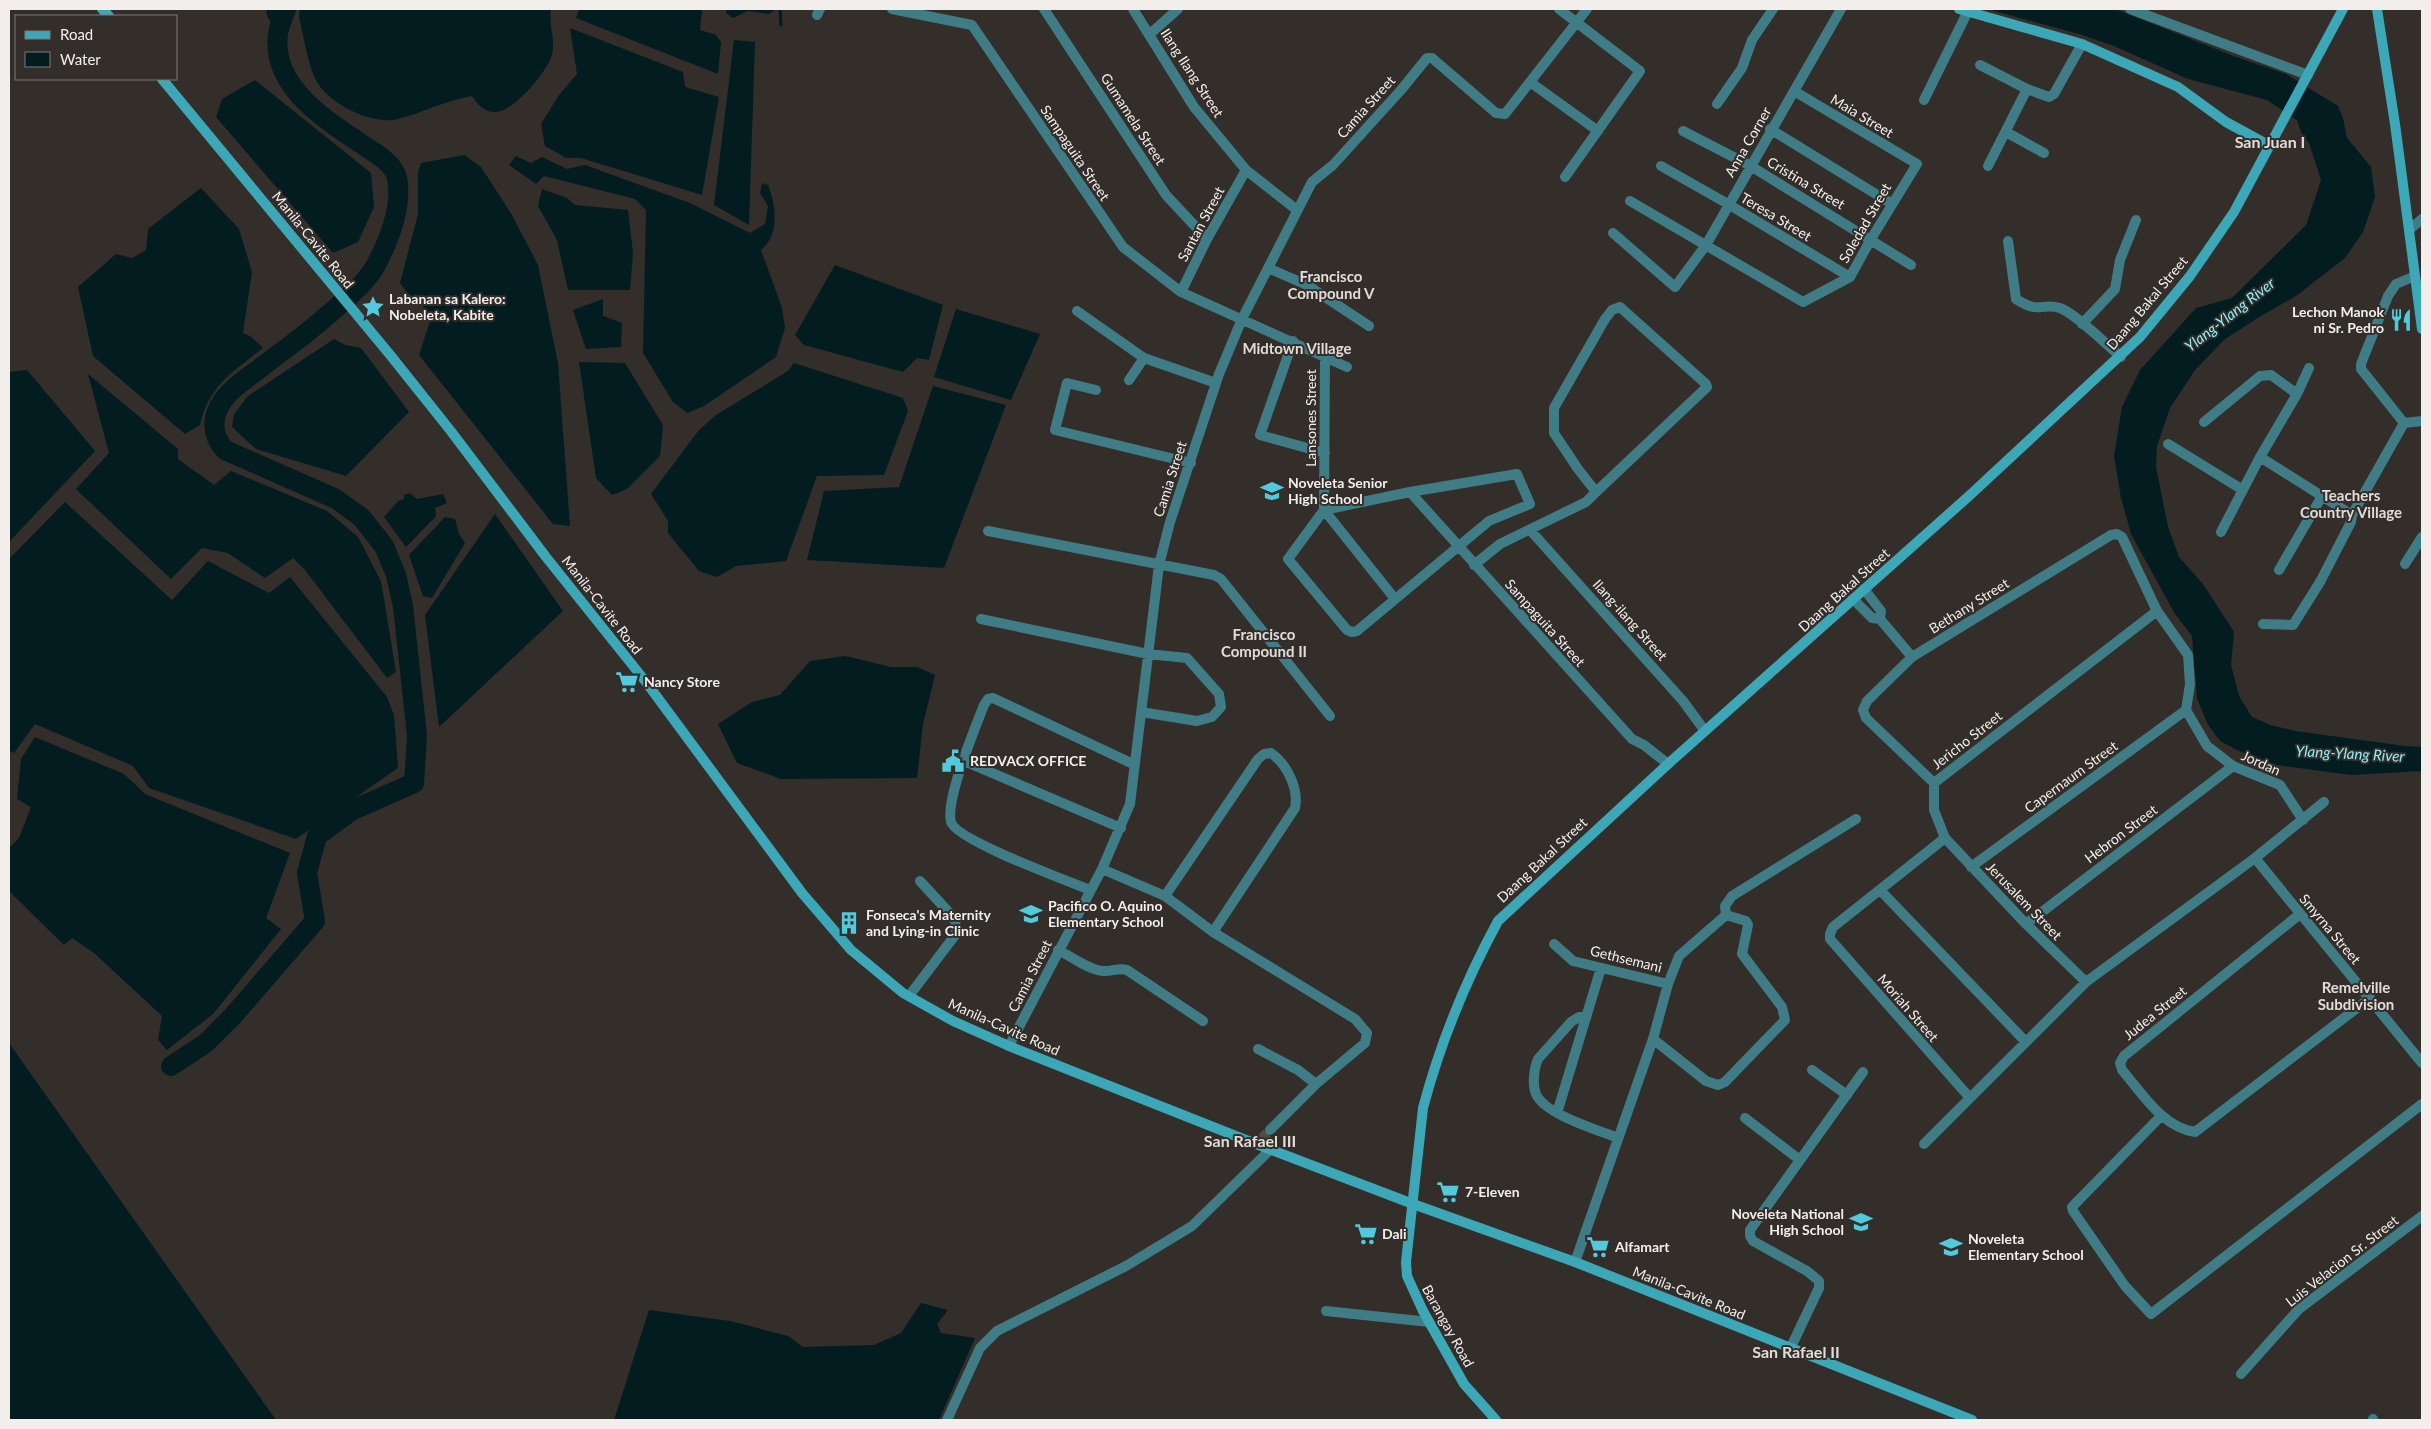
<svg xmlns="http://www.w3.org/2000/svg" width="2431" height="1429" font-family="Lato,sans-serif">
	<rect width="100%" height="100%" fill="#332e2a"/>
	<path fill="#021c20" d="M 266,9 L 291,9 L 289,19 L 278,34 L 267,16 Z
		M 300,9 L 551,9 C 548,25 556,39 552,55 C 547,72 514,111 496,112 C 485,113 477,104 472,96 C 443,101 425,112 398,119 C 373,126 327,103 316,80 C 307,62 304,37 299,17 Z
		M 579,9 L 702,9 L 700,30 L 716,35 L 721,42 L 718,74 L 576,18 Z
		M 727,9 L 776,9 L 769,14 L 748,11 L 733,18 L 726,13 Z
		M 1987,9 L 2115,9 L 2236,57 L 2286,74 L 2338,106 L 2343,118 L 2347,138 L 2371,167 L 2375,197 L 2363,232 L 2345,258 L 2296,296 L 2261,316 L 2225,339 L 2195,370 L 2170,408 L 2157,446 L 2156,467 L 2168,527 L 2179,557 L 2203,584 L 2234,632 L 2231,665 L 2239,696 L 2252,717 L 2270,725 L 2295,731 L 2405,746 L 2422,747 L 2422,771 L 2351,775 L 2277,765 L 2239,751 L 2220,741 L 2208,725 L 2197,698 L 2192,636 L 2175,614 L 2131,534 L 2121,498 L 2114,456 L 2122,407 L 2140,370 L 2196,308 L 2232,298 L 2306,225 L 2321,180 L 2309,143 L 2301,132 L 2297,120 L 2267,100 L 2188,79 L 2114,46 L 2079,34 Z
		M 570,28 L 683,72 L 685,87 L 719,97 L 702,195 L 581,158 L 566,158 L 545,146 L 541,124 L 559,95 L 577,74 Z
		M 734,40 L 755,42 L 749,225 L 714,205 Z
		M 255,80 L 371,173 L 374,207 L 358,242 L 333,253 L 216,117 L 222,99 Z
		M 464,155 L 481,167 L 512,215 L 538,265 L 558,363 L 570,526 L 553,524 L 419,355 L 432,315 L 406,291 L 400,283 L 418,214 L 418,172 L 421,163 Z
		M 516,156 L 531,163 L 542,157 L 567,169 L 585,165 L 690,203 L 750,233 L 765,224 L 768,206 L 760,193 L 762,183 L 768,185 C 776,205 780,235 761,250 L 782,308 L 785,328 L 776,357 L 704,406 L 687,413 L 673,402 L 643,353 L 646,210 L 635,199 L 544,176 L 536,184 L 509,165 Z
		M 201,188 L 239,229 L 252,272 L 243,333 L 250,336 L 263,348 C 233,372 209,385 200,425 L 185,434 L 93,356 L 78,287 L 116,254 L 132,258 L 146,250 L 148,229 Z
		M 542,189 L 567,198 L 575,205 L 628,210 L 633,253 L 630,290 L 568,290 L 557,240 L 538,206 Z
		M 835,265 L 943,305 L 929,360 L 917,358 L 903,372 L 804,345 L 795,335 Z
		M 603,299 L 603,316 L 622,323 L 621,347 L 586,349 L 573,310 Z
		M 956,309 L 1040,334 L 1011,400 L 934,377 Z
		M 334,339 L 345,345 L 361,348 L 409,412 L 346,476 L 256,449 L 232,427 L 234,414 L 248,396 Z
		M 579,362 L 625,363 L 663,425 L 660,456 L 627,489 L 612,495 L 596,478 Z
		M 794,363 L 903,398 L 908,411 L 884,475 L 817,476 L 786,561 L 736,566 L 717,577 L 699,571 L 668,533 L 668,521 L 651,494 L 699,430 L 716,415 L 788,371 Z
		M 27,370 L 95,451 L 9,542 L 9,372 Z
		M 88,374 L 178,449 L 178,459 L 214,485 L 231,471 L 327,511 L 358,537 L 381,581 L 396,672 L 387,678 L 305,570 L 293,558 L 265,578 L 228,553 L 202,548 L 171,579 L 76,489 L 109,453 Z
		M 933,386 L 1006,405 L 944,568 L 807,560 L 824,491 L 899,487 Z
		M 410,493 L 417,499 L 443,494 L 447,503 L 435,508 L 436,516 L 406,547 L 384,517 L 398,501 L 404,499 L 404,495 Z
		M 65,502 L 172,600 L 208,561 L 269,593 L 290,577 L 387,697 L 394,715 L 398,768 L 296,839 L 149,788 L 133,766 L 35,724 L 14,753 L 9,751 L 9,559 Z
		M 495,514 L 563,611 L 439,727 L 425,615 Z
		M 445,517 L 455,519 L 459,534 L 465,543 L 432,598 L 423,596 L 409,555 Z
		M 845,656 L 891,667 L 917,667 L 935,675 L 923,724 L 917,778 L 781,779 L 737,763 L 718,724 L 752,702 L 780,695 L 810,661 Z
		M 35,737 L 124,774 L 145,794 L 290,853 L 266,918 L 281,929 L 214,1013 L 167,1050 L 158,1040 L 162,1016 L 94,953 L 72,938 L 64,945 L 9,891 L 9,848 L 19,838 L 31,807 L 17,799 L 21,759 Z
		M 9,1043 L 276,1420 L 9,1420 Z
		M 921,1303 L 948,1310 L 937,1324 L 941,1333 L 975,1338 L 939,1420 L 614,1420 L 649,1310 L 730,1321 L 788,1336 L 803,1347 L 874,1345 L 901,1333 Z"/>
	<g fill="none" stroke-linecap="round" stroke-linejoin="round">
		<path stroke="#021c20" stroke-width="3" d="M 780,9 L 781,25"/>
		<path stroke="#021c20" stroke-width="20" d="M 171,1066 L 206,1043 L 232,1017 L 315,921 L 307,873 L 317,836 L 353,810 L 414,783 L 417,736 L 403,606 L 396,575 L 384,546 L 361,517 L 336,499 L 225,450 C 211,435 211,416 224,399 C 234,385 251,376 264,365 C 289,347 312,329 335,309 C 350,295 366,283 376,265 C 389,240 403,207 397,178 C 394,164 377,154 366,147 C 328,121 271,88 278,34 C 279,26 283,17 286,9"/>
		<path stroke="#504b47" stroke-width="10" stroke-dasharray="10 5" stroke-linecap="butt" d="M 1260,1140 L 1270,1130"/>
		<path stroke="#3f7c85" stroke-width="10" d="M 892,9 L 972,25 L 1123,247 L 1181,292 L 1347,367
			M 1044,9 L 1166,195 L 1207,239
			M 1133,9 L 1194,107 L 1246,170 L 1297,210
			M 1559,9 L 1640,71 L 1565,177
			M 2130,9 L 2308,75
			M 817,15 L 820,9
			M 1150,34 L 1178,9
			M 1980,65 L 2027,89 L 1988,166
			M 1530,82 L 1598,131
			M 2027,89 L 2049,97 L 2054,94 L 2082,44
			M 1924,100 L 1968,11
			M 1717,104 L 1742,68 L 1752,40 L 1773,9
			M 1770,129 L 1892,204
			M 1683,131 L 1749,165 L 1911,265
			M 2006,132 L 2044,153
			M 1661,166 L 1728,204 L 1850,277
			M 1630,201 L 1803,302 L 1850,277 L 1871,239 L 1917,164 L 1794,91
			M 2409,230 L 2422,219
			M 1613,233 L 1675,287 L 1706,245 L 1841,9
			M 2008,241 L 2016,299 C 2040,315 2042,302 2060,308 C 2076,314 2107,345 2121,357
			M 1268,268 L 1307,285 L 1369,326
			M 1181,292 L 1207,239 L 1246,170
			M 1077,311 L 1144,358 L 1216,383
			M 2082,324 L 2115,289 L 2120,260 L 2136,220
			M 1293,341 L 1260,435 L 1325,453
			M 1129,380 L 1144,358
			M 1096,390 L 1067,383 L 1055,430 L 1191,463
			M 2204,422 L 2260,376 L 2271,375 L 2297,394
			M 2404,423 L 2361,369 L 2361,364 L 2388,296 L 2396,284 L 2415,276
			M 2168,444 L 2243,490
			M 2260,457 L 2352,515
			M 1517,474 L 1530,504 L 1489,521 L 1357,631 L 1352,632 L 1347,630 L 1288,559 L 1324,510 L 1410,492 Z
			M 1410,492 L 1632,739 L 1644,745 L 1668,764
			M 1324,510 L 1325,356
			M 1324,510 L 1395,599
			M 988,531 L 1214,575 L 1221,579 L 1330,716
			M 1531,531 L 1683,701 L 1705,731
			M 2221,532 L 2260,457 L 2297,394 L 2309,368
			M 2405,564 L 2422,537
			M 1474,565 L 1500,544 L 1586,502 L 1596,492 L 1707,387 L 1706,384 L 1620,307 L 1612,310 L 1605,319 L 1554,408 L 1554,433 L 1578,469 L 1596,492
			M 2279,570 L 2322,496
			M 1864,589 L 1881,611 L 1880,619 L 1912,657
			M 1853,599 L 1872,618 L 1880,619
			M 981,619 L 1148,654 L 1187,658 L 1219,694 L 1221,707 L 1212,717 L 1197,721 L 1141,712
			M 2263,624 L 2293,625 L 2320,582 L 2351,522 L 2352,515 L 2404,423 L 2422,421
			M 2186,710 L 2207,746 L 2233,766 L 2280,785 L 2303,820
			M 964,761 L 1121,828
			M 1934,783 L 1866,718 L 1863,710 L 1867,701 L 1912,657 L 2111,535 L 2117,534 L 2122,537 L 2157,611 L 2188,655 L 2190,684 L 2186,710
			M 1945,838 L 2026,924 L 2086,982
			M 2255,858 L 2422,1063
			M 1971,867 L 2186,710
			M 1102,869 L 1165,896 L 1213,932 L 1355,1019 L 1367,1033 L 1365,1043 L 1316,1084 L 1270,1130
			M 1090,890 C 1068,881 956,840 951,822 C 945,800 975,728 984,705 L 988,699 L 993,698 L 1133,764
			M 1881,891 L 2025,1041
			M 1165,896 L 1258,759 L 1264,754 L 1271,753 C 1287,764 1299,789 1295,808 L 1213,932
			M 2300,914 L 2124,1056 L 2120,1063 L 2122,1070 C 2142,1093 2163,1128 2195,1132 L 2370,998
			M 2026,924 L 2233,766
			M 1554,944 L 1573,961 L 1668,984
			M 1058,950 C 1071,956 1088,970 1103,971 C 1111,972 1118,967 1127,970 L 1203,1021
			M 909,996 L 956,934 L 955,919 L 920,881
			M 1586,1017 L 1579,1017 L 1571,1022 L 1538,1059 C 1534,1068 1532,1085 1536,1094 C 1544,1114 1598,1130 1618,1138
			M 1653,1039 L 1706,1081 L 1718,1085 L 1725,1082 L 1785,1020 L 1782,1007 L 1742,954 L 1748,925 L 1746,921 L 1726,915
			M 1009,1046 L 1102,869 L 1130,804 L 1159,565 L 1170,522 L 1219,374 L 1242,319 L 1312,182 L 1333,165 L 1401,90 L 1427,58 L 1432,58 L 1496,113 L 1505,114 L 1587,9
			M 1258,1049 L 1298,1070 L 1316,1084
			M 1812,1070 L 1847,1095
			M 1970,1098 L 1830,939 L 1830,934 L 1833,927 L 1945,838 L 1934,810 L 1934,783 L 2157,611
			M 1557,1113 L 1601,968
			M 2161,1116 L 2072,1207 L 2073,1211 L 2125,1286 L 2151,1314 L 2422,1104
			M 1745,1118 L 1800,1160
			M 1924,1144 L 2086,982 L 2255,858 L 2324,802
			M 1575,1262 L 1653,1039 L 1668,984 L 1679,956 L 1726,915 L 1725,906 L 1732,896 L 1856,819
			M 1326,1311 L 1429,1322
			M 1790,1349 L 1819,1288 L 1819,1281 L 1807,1271 L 1753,1241 L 1750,1236 L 1750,1230 L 1863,1072
			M 2241,1374 L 2299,1309 L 2422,1216
			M 2373,1419 L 2373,1420
			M 947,1420 L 980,1348 L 997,1331 L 1126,1266 L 1192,1226 L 1271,1149"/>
		<path stroke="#3ca7b6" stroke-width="10" d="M 102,9 L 109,16
			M 1959,9 L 2082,44 L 2178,87 L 2226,122 L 2270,146
			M 2377,9 L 2395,124 L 2422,329
			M 162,79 L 391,356 L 450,430 L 546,557 L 646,682 L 802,893 L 851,950 L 903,993 L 953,1021 L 1009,1046 L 1256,1144 L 1413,1204 L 1575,1262 L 1972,1420
			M 1496,1420 L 1464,1384 L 1423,1311 L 1407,1276 L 1406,1262 L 1423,1108 C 1440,1044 1466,980 1498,921 L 1668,764 L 1969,496 L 2140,337 L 2190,276 L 2234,212 L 2343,9"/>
	</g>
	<defs>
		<symbol id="sight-bare" viewBox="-9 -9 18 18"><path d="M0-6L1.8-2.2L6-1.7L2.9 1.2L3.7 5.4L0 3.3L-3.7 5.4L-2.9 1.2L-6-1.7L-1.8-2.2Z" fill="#53cadc" stroke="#332e2a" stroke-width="2.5" paint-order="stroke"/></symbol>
		<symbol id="restaurant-bare" viewBox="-9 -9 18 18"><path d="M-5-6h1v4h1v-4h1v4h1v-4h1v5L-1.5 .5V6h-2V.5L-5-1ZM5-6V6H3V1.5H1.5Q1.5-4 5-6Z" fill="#53cadc" stroke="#332e2a" stroke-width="2.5" paint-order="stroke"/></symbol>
		<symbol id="school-bare" viewBox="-9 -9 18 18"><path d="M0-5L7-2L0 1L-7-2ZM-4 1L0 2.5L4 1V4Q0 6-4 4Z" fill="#53cadc" stroke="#332e2a" stroke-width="2.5" paint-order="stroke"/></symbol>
		<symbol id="supermarket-bare" viewBox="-9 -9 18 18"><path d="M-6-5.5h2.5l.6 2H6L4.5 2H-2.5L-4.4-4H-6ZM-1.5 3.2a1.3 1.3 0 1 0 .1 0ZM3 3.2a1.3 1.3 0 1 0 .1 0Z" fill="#53cadc" stroke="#332e2a" stroke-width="2.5" paint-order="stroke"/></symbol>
		<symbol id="civic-bare" viewBox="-9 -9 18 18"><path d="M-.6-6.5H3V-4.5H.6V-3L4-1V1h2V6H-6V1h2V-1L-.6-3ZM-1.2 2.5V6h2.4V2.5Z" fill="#53cadc" stroke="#332e2a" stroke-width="2.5" paint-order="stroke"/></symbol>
		<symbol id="building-bare" viewBox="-9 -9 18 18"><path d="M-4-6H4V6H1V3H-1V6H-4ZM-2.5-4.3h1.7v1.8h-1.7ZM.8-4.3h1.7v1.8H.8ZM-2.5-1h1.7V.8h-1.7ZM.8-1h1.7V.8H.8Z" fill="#53cadc" stroke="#332e2a" stroke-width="2.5" paint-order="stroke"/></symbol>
	</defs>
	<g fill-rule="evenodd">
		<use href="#sight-bare" x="357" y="291" width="32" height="32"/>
		<use href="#restaurant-bare" x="2385" y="304" width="32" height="32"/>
		<use href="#school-bare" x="1256" y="475" width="32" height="32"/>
		<use href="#supermarket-bare" x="611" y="666" width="32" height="32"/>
		<use href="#civic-bare" x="937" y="745" width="32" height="32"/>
		<use href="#school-bare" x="1015" y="898" width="32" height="32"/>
		<use href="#building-bare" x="833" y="907" width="32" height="32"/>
		<use href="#supermarket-bare" x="1432" y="1176" width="32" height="32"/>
		<use href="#school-bare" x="1845" y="1206" width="32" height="32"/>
		<use href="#supermarket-bare" x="1350" y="1218" width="32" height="32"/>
		<use href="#supermarket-bare" x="1582" y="1231" width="32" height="32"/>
		<use href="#school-bare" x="1935" y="1231" width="32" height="32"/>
	</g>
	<g text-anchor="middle" stroke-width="4" stroke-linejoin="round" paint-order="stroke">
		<g font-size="14" fill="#f2eeec" stroke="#332e2a">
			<text transform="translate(1192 73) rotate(57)" y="5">Ilang Ilang Street</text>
			<text transform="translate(1366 107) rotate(-48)" y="5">Camia Street</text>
			<text transform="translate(1862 116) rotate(31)" y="5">Maia Street</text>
			<text transform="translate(1133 119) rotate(57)" y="5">Gumamela Street</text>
			<text transform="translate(1748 142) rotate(-60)" y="5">Anna Corner</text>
			<text transform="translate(1075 153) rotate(56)" y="5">Sampaguita Street</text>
			<text transform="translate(1806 183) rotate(31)" y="5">Cristina Street</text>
			<text transform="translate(1776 217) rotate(31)" y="5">Teresa Street</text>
			<text transform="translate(1865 223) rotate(-60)" y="5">Soledad Street</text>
			<text transform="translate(1201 224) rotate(-62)" y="5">Santan Street</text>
			<text transform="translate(313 240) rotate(51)" y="5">Manila-Cavite Road</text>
			<text transform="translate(2147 303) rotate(-50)" y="5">Daang Bakal Street</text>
			<text transform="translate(1311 418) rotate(-90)" y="5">Lansones Street</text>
			<text transform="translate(1170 479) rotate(-72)" y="5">Camia Street</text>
			<text transform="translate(1844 590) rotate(-42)" y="5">Daang Bakal Street</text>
			<text transform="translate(602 605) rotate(52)" y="5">Manila-Cavite Road</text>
			<text transform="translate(1969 606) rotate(-32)" y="5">Bethany Street</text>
			<text transform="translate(1630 620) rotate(48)" y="5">Ilang-ilang Street</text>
			<text transform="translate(1545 623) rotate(48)" y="5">Sampaguita Street</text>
			<text transform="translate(1967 740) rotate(-38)" y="5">Jericho Street</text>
			<text transform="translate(2261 763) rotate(24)" y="5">Jordan</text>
			<text transform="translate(2071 777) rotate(-36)" y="5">Capernaum Street</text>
			<text transform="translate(2121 834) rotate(-37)" y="5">Hebron Street</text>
			<text transform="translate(1542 860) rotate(-43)" y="5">Daang Bakal Street</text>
			<text transform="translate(2024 901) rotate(46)" y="5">Jerusalem Street</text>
			<text transform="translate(2330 929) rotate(50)" y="5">Smyrna Street</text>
			<text transform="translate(1626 959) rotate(14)" y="5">Gethsemani</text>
			<text transform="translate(1030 976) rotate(-63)" y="5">Camia Street</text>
			<text transform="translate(1908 1008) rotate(49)" y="5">Moriah Street</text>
			<text transform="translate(2155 1013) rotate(-39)" y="5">Judea Street</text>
			<text transform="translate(1004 1027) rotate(24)" y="5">Manila-Cavite Road</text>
			<text transform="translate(2342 1261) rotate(-38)" y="5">Luis Velacion Sr. Street</text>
			<text transform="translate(1689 1293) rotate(22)" y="5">Manila-Cavite Road</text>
			<text transform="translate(1448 1326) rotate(61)" y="5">Barangay Road</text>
		</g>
		<g font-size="14" font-weight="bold" fill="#f2eeec" stroke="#332e2a" text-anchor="start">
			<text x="389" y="304">Labanan sa Kalero:<tspan x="389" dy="16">Nobeleta, Kabite</tspan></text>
			<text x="2384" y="317" text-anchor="end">Lechon Manok<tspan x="2384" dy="16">ni Sr. Pedro</tspan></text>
			<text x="1288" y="488">Noveleta Senior<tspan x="1288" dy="16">High School</tspan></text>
			<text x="644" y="687">Nancy Store</text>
			<text x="970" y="766">REDVACX OFFICE</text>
			<text x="1048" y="911">Pacifico O. Aquino<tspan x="1048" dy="16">Elementary School</tspan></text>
			<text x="866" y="920">Fonseca's Maternity<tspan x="866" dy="16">and Lying-in Clinic</tspan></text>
			<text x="1465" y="1197">7-Eleven</text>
			<text x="1844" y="1219" text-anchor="end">Noveleta National<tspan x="1844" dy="16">High School</tspan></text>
			<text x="1382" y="1239">Dali</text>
			<text x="1968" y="1244">Noveleta<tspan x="1968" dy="16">Elementary School</tspan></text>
			<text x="1615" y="1252">Alfamart</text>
		</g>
		<g font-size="15" font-weight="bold" fill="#e2dbd7" stroke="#332e2a">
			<text x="1331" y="282">Francisco<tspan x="1331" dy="17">Compound V</tspan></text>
			<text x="1297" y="354">Midtown Village</text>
			<text x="2351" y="501">Teachers<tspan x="2351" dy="17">Country Village</tspan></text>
			<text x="1264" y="640">Francisco<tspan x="1264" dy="17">Compound II</tspan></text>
			<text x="2356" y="993">Remelville<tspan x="2356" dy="17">Subdivision</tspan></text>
		</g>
		<g font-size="15" font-style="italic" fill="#90edfc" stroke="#332e2a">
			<text transform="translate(2230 315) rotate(-38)" y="5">Ylang-Ylang River</text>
			<text transform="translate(2350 754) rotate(3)" y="5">Ylang-Ylang River</text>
		</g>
		<g font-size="16" font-weight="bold" fill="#e2dbd7" stroke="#332e2a">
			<text x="2270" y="148">San Juan I</text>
			<text x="1250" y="1147">San Rafael III</text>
			<text x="1796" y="1358">San Rafael II</text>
		</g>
	</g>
	<rect width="2431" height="1429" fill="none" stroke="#f2eeec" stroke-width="20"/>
	<rect x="15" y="15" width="162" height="65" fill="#332e2a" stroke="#7f7b78"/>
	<rect x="25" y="31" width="25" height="8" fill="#3ca7b6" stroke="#7f7b78"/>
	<text x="60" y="40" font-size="15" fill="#f2eeec">Road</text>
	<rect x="25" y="52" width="25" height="15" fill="#021c20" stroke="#7f7b78"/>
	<text x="60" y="65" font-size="15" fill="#f2eeec">Water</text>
</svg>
